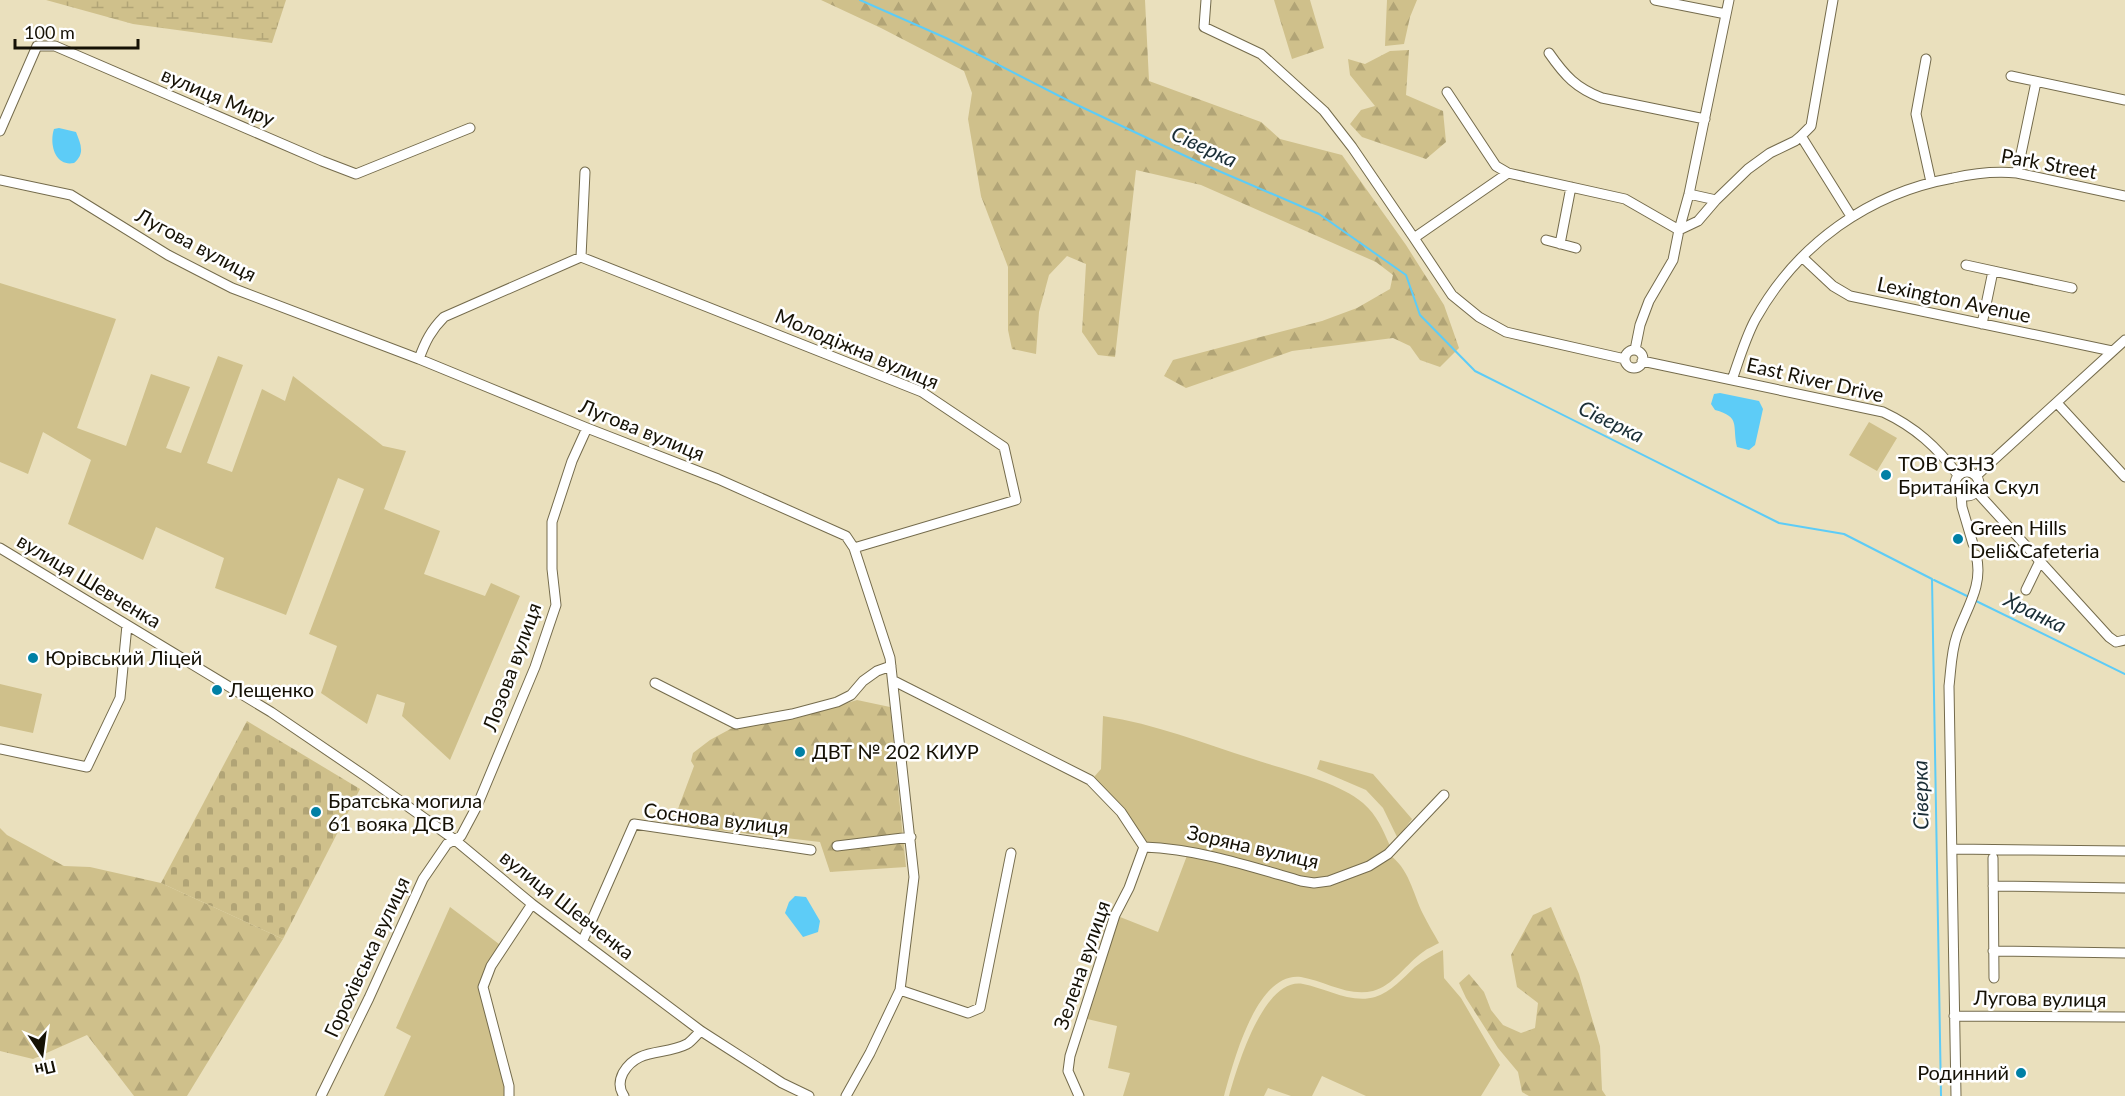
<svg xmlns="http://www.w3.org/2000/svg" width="2125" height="1096" font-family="Lato,sans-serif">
	<defs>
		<pattern id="forest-firs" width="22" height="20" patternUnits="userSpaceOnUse" patternTransform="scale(1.5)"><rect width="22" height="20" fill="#cfc08b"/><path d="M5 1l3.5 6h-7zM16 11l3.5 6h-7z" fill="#b1a476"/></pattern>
		<pattern id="wetland-marsh" width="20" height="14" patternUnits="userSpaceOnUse" patternTransform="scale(1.5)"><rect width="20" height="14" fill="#cfc08b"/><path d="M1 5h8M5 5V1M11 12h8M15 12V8" fill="none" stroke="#b1a476"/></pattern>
		<pattern id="cemetery-stones" width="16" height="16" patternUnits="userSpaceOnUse" patternTransform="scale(1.5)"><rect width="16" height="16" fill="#cfc08b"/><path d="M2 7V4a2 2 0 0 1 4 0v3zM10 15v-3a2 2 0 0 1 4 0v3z" fill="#b1a476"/></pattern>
	</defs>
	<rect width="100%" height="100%" fill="#eae0bd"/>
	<path fill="url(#forest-firs)" d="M 821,0 L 1145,0 L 1149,81 L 1261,122 L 1280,139 L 1342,155 L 1406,245 L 1444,305 L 1459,348 L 1440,367 L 1420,360 L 1410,346 L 1393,338 L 1292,351 L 1186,388 L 1164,376 L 1173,360 L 1322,321 L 1357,308 L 1390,289 L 1393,275 L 1376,262 L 1201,185 L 1136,170 L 1115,357 L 1098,355 L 1082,332 L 1086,264 L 1067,256 L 1049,275 L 1039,312 L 1036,354 L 1012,349 L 1008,330 L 1008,267 L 981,196 L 968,119 L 972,93 L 964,71 L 881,28 Z
		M 1274,0 L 1310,0 L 1324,48 L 1292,59 Z
		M 1387,0 L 1417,0 L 1410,17 L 1404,44 L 1385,46 Z
		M 1409,50 L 1406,95 L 1443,111 L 1446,142 L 1426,159 L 1362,137 L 1350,124 L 1361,110 L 1375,106 L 1350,75 L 1348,59 L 1365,64 L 1390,51 Z
		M 857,700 L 890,707 L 906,867 L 830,872 L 820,842 L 672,825 L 694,766 L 691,761 L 693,753 L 710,740 L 734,727 L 794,719 Z
		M 0,828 L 7,835 L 64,866 L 90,867 L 161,883 L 283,939 L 187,1096 L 134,1096 L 87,1035 L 33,1059 L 0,1051 Z
		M 1551,907 L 1579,974 L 1600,1046 L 1602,1090 L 1606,1096 L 1529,1096 L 1522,1092 L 1518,1072 L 1498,1048 L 1466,998 L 1459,983 L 1469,974 L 1484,992 L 1491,1010 L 1503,1025 L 1521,1033 L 1535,1028 L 1538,1003 L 1517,987 L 1511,955 L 1533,915 Z"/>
	<path fill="url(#wetland-marsh)" d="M 46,0 L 286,0 L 272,43 L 133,24 Z"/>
	<path fill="url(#cemetery-stones)" d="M 247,721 L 360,789 L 283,939 L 161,883 Z"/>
	<path fill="#cfc08b" d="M 0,283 L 116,319 L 77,428 L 126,446 L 151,374 L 190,387 L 166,448 L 181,453 L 218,356 L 243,365 L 207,463 L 232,472 L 262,389 L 285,401 L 293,376 L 383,446 L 406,451 L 384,509 L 440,531 L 424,574 L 485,596 L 491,583 L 520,596 L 450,760 L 402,716 L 405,703 L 377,694 L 367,724 L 321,693 L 337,646 L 309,634 L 364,489 L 338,478 L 286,615 L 215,588 L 224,558 L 156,527 L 143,560 L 68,524 L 91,460 L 43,432 L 28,474 L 0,462 Z
		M 1869,422 L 1897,438 L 1877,471 L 1849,455 Z
		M 0,684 L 42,694 L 33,733 L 0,726 Z
		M 1103,716 C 1155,724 1203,743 1253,759 C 1285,770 1338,781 1363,803 C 1377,815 1383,830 1390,846 L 1398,839 L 1383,808 L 1366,790 L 1317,769 L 1320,760 L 1373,774 L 1412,819 L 1403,831 L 1406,837 L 1388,854 C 1409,867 1413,894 1423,914 C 1428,924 1434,934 1439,943 C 1434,946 1428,948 1423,952 C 1407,963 1393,986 1373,991 C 1348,997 1325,981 1301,977 C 1256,971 1233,1064 1224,1096 L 1123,1096 L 1130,1073 L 1108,1068 L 1117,1026 L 1083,1018 L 1115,915 L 1158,932 L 1188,853 L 1144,847 L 1094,777 L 1101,769 Z
		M 450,907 L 503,947 L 483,987 L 509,1096 L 384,1096 L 411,1036 L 396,1028 Z
		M 1443,950 L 1444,978 L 1461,998 L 1500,1065 L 1481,1096 L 1366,1096 L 1322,1076 L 1312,1096 L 1291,1096 L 1268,1088 L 1264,1096 L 1229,1096 C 1237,1068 1263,977 1303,984 C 1325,988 1351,1004 1375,997 C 1391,992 1403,978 1415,967 C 1424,960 1433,955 1443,950 Z"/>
	<path fill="#5dccf7" d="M 59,128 L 76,132 C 80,143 86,153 74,163 C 55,167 49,144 54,129 Z
		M 1720,393 L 1759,401 L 1763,409 L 1755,445 L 1749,450 L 1737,447 C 1732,425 1741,417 1715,410 L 1711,404 L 1714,394 Z
		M 795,896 L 806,897 L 820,921 L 818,932 L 803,937 L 785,913 L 789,902 Z"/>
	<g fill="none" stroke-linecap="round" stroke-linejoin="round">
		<path stroke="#5dccf7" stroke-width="2" d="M 860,0 L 946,38 L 1073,103 L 1198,162 L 1319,214 L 1406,275 L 1420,315 L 1475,371 L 1779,523 L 1844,534 L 1932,579 L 1941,1096
			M 1934,580 L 1969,597
			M 1974,600 L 2125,674"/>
		<defs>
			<path id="minor" d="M 1206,0 L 1204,27 L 1261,54 L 1324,111 L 1352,147 L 1414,238
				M 1655,0 L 1726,14
				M 1833,0 L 1811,126 L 1801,136 L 1851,216
				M 1549,53 C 1565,76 1576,88 1602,98 L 1705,119
				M 1926,59 L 1916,114 L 1931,182
				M 2011,76 L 2125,100
				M 1447,92 L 1496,166 L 1508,173
				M 0,131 L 37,46 L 55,46 L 322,161 L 356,174 L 470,128
				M 2017,173 L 2036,82
				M 0,180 L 71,195 L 168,255 L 232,288 L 419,359 L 587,428 L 718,479 L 846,536 L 854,548 L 890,658 L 914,877 L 900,990 L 870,1053 L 846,1096
				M 1689,194 L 1716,200
				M 1546,240 L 1576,248
				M 1560,244 L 1571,187
				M 581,257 L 585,172
				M 1802,257 L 1833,286 L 1850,296 L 2112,351
				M 1966,265 L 2072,288
				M 1982,324 L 1993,271
				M 1635,350 L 1640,325 L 1649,301 L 1673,260 L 1679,230 L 1698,221 L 1716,200 L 1748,169 L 1770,153 L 1795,141 L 1801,136
				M1625 359a9 9 0 1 1 18 0a9 9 0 1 1-18 0Z
				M 419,359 C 425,342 431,330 444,317 L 581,257 L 922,392 L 1004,447 L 1016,500 L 854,548
				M 1625,359 L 1506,332 L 1479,317 L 1452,295 L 1414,238 L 1508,173 L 1625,199 L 1679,230 L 1689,194 L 1729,0
				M 1642,361 L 1883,412 C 1915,427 1937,447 1958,475
				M 1732,380 C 1739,360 1745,339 1755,320 C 1797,244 1869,193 1953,178 C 1975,173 1995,171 2017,173 L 2125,196
				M 2057,403 L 2125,477
				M1955 484a12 12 0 1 1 24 0a12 12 0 1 1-24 0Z
				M 1976,476 L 2125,340
				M 1976,491 L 2109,637 L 2116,642 L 2125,640
				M 1961,494 L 1962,507 L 1973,544
				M 0,548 L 271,712 L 368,778 L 455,840 L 532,904 L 701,1031 L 782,1083 L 809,1096
				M 2026,590 L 2040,561
				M 894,681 L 1090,780 L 1121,812 L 1144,847 C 1198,849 1249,866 1301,881 L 1314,883 L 1329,881 L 1369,866 L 1388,854 L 1444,795
				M 655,683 L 736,724 L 792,714 L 837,702 L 851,695 L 863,681 L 877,671 L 891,666
				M 0,749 L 87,767 L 120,698 L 127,625
				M 837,846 L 911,837
				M 1953,849 L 2125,851
				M 1993,858 L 1994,978
				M 1993,886 L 2125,888
				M 583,940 L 634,824 L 811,850
				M 1993,951 L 2125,953
				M 900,990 L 968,1013 L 980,1008 L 1011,853
				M 1954,1016 L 2125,1017
				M 321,1096 L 369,998 L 423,879 L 447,844 L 461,836 L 477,806 L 535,667 L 556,605 L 552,569 L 552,522 L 572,461 L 587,428
				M 509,1096 L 509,1086 L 483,987 L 491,966 L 532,904
				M 624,1096 C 619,1089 619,1081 623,1073 C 638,1047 664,1056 687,1044 C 692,1041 696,1035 701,1031
				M 1079,1096 L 1068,1071 L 1070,1056 L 1115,915 L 1129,888 L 1144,847
				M 1956,1096 L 1949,686 C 1951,670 1951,652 1957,635 C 1966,609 1984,585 1976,555"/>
		</defs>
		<use href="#minor" stroke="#746b4c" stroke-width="11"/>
		<use href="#minor" stroke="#fff" stroke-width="9"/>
	</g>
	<g fill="#0080a5" stroke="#fff" stroke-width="2">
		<circle cx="1886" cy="475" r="6"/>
		<circle cx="1958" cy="539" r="6"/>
		<circle cx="33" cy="658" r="6"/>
		<circle cx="217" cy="690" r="6"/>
		<circle cx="800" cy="752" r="6"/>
		<circle cx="316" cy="812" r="6"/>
		<circle cx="2021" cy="1073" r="6"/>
	</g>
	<g text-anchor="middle" stroke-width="5" stroke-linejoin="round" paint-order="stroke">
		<g font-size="20" fill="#151105" stroke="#fff">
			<text transform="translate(218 97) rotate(23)" y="7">вулиця Миру</text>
			<text transform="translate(2049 164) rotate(10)" y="7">Park Street</text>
			<text transform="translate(196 245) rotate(28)" y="7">Лугова вулиця</text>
			<text transform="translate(1954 300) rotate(12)" y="7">Lexington Avenue</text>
			<text transform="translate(857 349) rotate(23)" y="7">Молодіжна вулиця</text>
			<text transform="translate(1815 380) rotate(13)" y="7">Еаst Rіvеr Drive</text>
			<text transform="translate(642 430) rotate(22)" y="7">Лугова вулиця</text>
			<text transform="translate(89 581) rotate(31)" y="7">вулиця Шевченка</text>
			<text transform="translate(512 667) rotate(-70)" y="7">Лозова вулиця</text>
			<text transform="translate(716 819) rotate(7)" y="7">Соснова вулиця</text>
			<text transform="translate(1253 847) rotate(13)" y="7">Зоряна вулиця</text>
			<text transform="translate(567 905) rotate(38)" y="7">вулиця Шевченка</text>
			<text transform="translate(367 957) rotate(-65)" y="7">Горохівська вулиця</text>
			<text transform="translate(1082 965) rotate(-71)" y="7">Зелена вулиця</text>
			<text transform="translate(2040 999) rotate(1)" y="7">Лугова вулиця</text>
		</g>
		<g font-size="20" fill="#151105" stroke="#fff" text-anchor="start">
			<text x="1898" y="471">ТОВ СЗНЗ<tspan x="1898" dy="23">Британіка Скул</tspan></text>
			<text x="1970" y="535">Green Hills<tspan x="1970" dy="23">Deli&amp;Cafeteria</tspan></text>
			<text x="45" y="665">Юрівський Ліцей</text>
			<text x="229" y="697">Лещенко</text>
			<text x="812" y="759">ДВТ № 202 КИУР</text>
			<text x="328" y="808">Братська могила<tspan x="328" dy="23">61 вояка ДСВ</tspan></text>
			<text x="2009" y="1080" text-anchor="end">Родинний</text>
		</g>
		<g font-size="21" font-style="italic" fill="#1a2e36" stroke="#fff">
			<text transform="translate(1204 147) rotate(25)" y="7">Сіверка</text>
			<text transform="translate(1611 422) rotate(26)" y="7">Сіверка</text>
			<text transform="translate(2035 613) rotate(26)" y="7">Хранка</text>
			<text transform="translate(1921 795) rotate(-91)" y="7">Сіверка</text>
		</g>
	</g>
	<g transform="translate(42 1054) rotate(167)" stroke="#ffffff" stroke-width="4.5" paint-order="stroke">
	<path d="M0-4.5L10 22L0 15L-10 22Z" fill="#151105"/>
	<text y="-9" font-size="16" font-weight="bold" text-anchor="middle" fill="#151105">Пн</text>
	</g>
	<path d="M15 39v9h123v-9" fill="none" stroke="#151105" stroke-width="3"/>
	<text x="24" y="39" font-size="18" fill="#151105" stroke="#ffffff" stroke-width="4.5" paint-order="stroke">100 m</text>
</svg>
